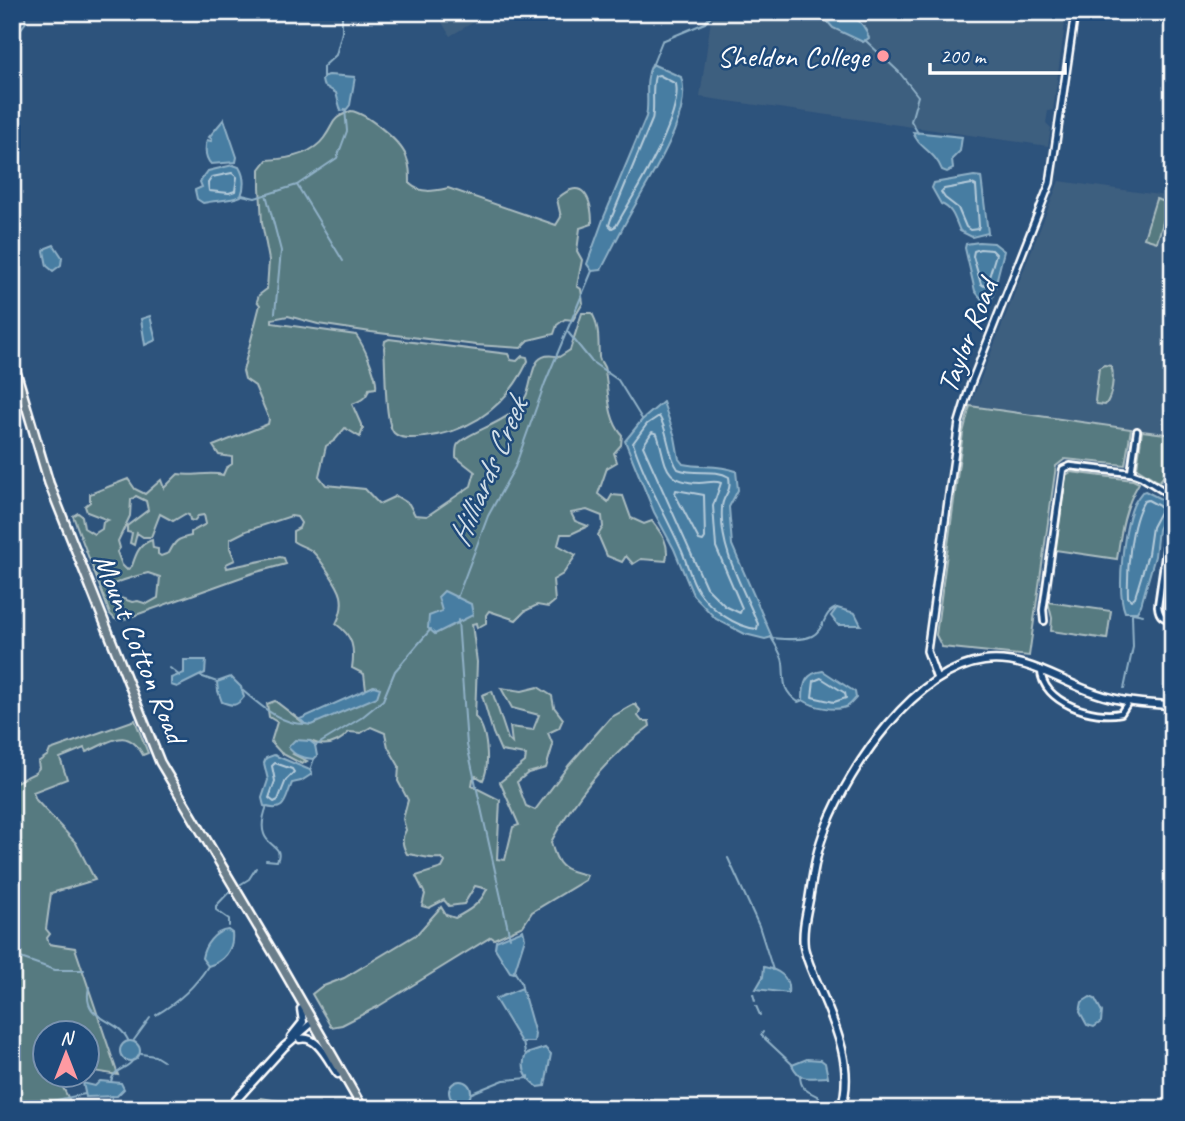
<svg xmlns="http://www.w3.org/2000/svg" width="1185" height="1121" font-family="Caveat,sans-serif">
	<rect width="100%" height="100%" fill="#2d537c"/>
	<filter id="ink" filterUnits="userSpaceOnUse"><feTurbulence type="fractalNoise" baseFrequency=".0143" numOctaves="2"/><feDisplacementMap in="SourceGraphic" scale="14" xChannelSelector="R" yChannelSelector="G"/><feConvolveMatrix kernelMatrix="1 2 1 2 8 2 1 2 1" color-interpolation-filters="sRGB"/></filter>
	<g filter="url(#ink)">
		<path fill="#3e5e7f" d="M 436,12 L 491,12 L 450,36 Z
			M 712,12 L 1063,12 L 1066,16 L 1053,110 L 1048,111 L 1046,123 L 1051,128 L 1048,146 L 700,97 Z
			M 1059,181 L 1173,197 L 1173,435 L 970,406 Z"/>
		<path fill="#567a80" stroke="#aabcc0" stroke-width="2" fill-rule="evenodd" d="M 351,111 C 366,113 400,141 406,156 C 410,165 410,174 410,184 C 421,194 434,191 448,188 L 556,225 L 561,217 L 557,199 C 583,175 592,199 592,224 L 580,228 L 577,251 L 582,260 L 577,286 L 581,289 L 583,303 L 573,320 L 565,319 L 557,325 L 554,334 L 529,340 L 521,348 L 476,345 L 371,332 L 318,324 L 288,316 L 272,319 L 272,323 L 356,335 C 363,344 378,377 376,388 L 369,389 C 367,398 360,401 352,404 L 363,429 L 360,437 L 345,428 L 335,440 L 326,446 L 319,476 L 326,485 L 365,489 L 379,504 L 396,496 L 409,504 L 415,515 L 427,516 L 471,486 L 475,472 L 456,457 C 456,453 456,449 457,446 C 461,435 504,423 516,409 C 519,405 524,400 526,396 C 534,380 529,348 559,357 L 570,350 L 582,313 L 592,313 C 600,327 598,341 599,357 C 600,363 605,365 605,371 C 609,393 607,417 622,435 L 621,445 L 614,453 L 617,462 L 607,468 L 598,494 L 608,502 L 612,495 L 623,496 L 631,518 L 644,524 L 652,521 C 662,534 670,544 666,561 L 641,559 L 633,564 L 626,556 L 622,562 L 607,556 L 598,535 L 603,527 L 602,516 L 587,510 L 571,513 L 575,521 L 588,526 L 571,534 L 561,534 L 558,545 L 576,555 L 563,574 L 553,580 L 555,601 L 548,607 L 537,605 L 525,611 L 516,620 L 489,611 L 486,615 L 486,623 L 477,628 L 476,623 L 472,624 L 477,662 L 475,717 C 488,728 490,766 483,780 L 476,776 L 473,779 L 472,786 L 500,800 L 497,859 L 505,860 L 513,827 L 519,825 L 500,782 L 525,762 L 526,755 L 501,751 L 493,733 L 482,695 L 492,691 L 508,739 L 512,743 L 510,727 L 533,730 L 539,715 L 512,708 L 501,688 L 522,691 L 538,687 L 552,696 L 554,707 L 563,719 L 559,728 L 548,733 L 553,745 L 546,768 L 528,773 L 517,782 L 526,806 L 535,810 L 569,765 L 610,718 L 635,704 L 640,710 L 638,716 L 642,721 L 649,721 L 650,726 C 609,756 575,797 551,842 C 557,867 563,870 587,875 L 585,880 L 532,912 L 523,926 L 494,939 L 491,937 L 379,1006 L 342,1025 L 331,1027 L 312,994 L 321,987 L 344,978 L 417,934 L 441,907 L 446,915 L 455,918 C 470,910 480,904 487,889 L 475,886 L 464,904 L 449,906 L 444,900 L 429,908 L 422,906 L 425,894 L 416,876 L 442,868 L 445,862 L 442,858 C 431,860 419,855 407,854 C 402,845 401,838 406,830 L 403,819 L 408,800 L 398,781 L 399,766 L 388,747 L 385,733 L 371,727 L 361,733 L 349,732 C 338,744 325,748 310,741 L 293,754 L 307,761 L 302,764 L 281,753 L 271,742 L 277,722 L 269,717 L 267,704 L 275,701 L 305,724 L 374,686 L 366,690 L 364,674 L 352,668 C 355,648 353,636 336,624 C 340,616 343,605 341,596 C 339,586 320,559 313,552 C 308,547 299,546 293,541 L 293,531 L 299,528 L 301,523 L 297,517 L 291,516 L 246,531 L 230,539 L 230,548 L 235,560 L 226,564 L 227,568 L 280,557 L 284,558 L 286,564 L 253,573 L 122,620 L 115,619 L 110,614 L 73,516 L 78,513 L 82,516 L 84,528 L 94,534 L 102,529 L 103,522 L 108,520 L 87,512 L 85,506 L 90,502 L 90,494 L 128,479 L 135,489 L 145,494 L 161,480 L 164,488 L 178,474 C 194,477 209,471 223,475 L 226,468 L 232,464 L 232,457 L 219,455 L 213,446 L 268,424 L 269,419 L 255,386 L 245,379 L 243,371 L 260,305 L 257,301 L 259,295 L 267,289 L 269,260 L 262,223 L 260,187 L 260,169 L 267,160 C 286,159 312,155 324,138 C 337,120 329,120 351,111 ZM 136,496 L 146,501 L 148,510 L 127,526 L 127,532 L 132,533 L 130,543 L 134,545 L 137,533 L 143,537 L 151,537 L 160,514 L 173,521 L 185,514 L 189,515 L 190,520 L 194,521 L 198,516 L 204,515 L 206,524 L 191,532 L 191,536 C 177,539 175,541 169,553 L 161,556 L 158,554 L 158,549 L 153,548 L 152,540 C 139,544 136,554 132,566 L 127,570 L 122,565 L 117,552 L 120,548 L 118,541 L 130,516 L 131,500 ZM 148,573 L 160,577 L 158,598 L 147,604 L 138,601 L 132,602 L 115,596 L 109,587 C 116,581 138,576 148,573 Z
			M 1156,199 L 1169,203 L 1157,242 L 1144,238 Z
			M 389,339 L 508,354 L 511,360 L 517,361 L 522,356 L 527,357 L 528,361 C 507,405 474,431 425,437 C 416,438 401,440 394,433 C 384,422 386,366 384,348 L 385,341 Z
			M 1104,365 L 1111,366 C 1115,375 1112,398 1105,405 L 1097,404 L 1095,401 L 1099,368 Z
			M 970,406 L 1131,429 L 1125,465 L 1065,459 L 1056,466 L 1029,656 L 942,647 L 936,635 L 963,433 Z
			M 1142,431 L 1173,435 L 1173,465 L 1159,482 L 1137,468 Z
			M 1071,472 L 1133,480 L 1139,483 C 1124,508 1121,531 1117,559 L 1055,550 L 1066,475 Z
			M 1173,537 L 1173,614 L 1168,614 L 1163,609 Z
			M 1048,602 L 1111,611 L 1107,639 L 1051,631 L 1052,618 Z
			M 135,720 L 148,753 L 143,755 C 126,724 108,744 86,752 L 84,748 L 60,758 L 67,779 L 33,792 L 36,800 L 76,843 L 95,880 L 51,893 L 46,929 L 50,934 L 47,938 L 49,944 L 75,948 L 118,1075 L 88,1070 L 88,1034 L 46,1034 L 46,1076 L 57,1076 L 74,1109 L 12,1109 L 12,784 L 35,773 L 39,768 L 38,762 L 48,755 L 50,750 Z
			M 261,1098 L 326,1109 L 252,1109 Z"/>
		<path fill="#467da2" stroke="#90b1c7" stroke-width="2" d="M 828,12 C 848,12 863,18 869,38 L 863,42 L 833,28 L 826,20 Z
			M 652,64 L 681,77 C 693,112 654,171 637,202 C 624,224 613,247 601,270 L 592,271 L 587,264 L 604,217 L 646,117 C 650,99 643,82 652,64 Z
			M 329,75 L 355,77 L 350,105 L 346,110 L 341,111 L 336,93 L 323,85 L 322,80 L 325,76 Z
			M 224,119 L 237,157 L 236,162 L 211,164 C 205,158 205,148 207,140 L 211,141 L 212,139 L 209,137 Z
			M 913,132 L 962,137 L 960,151 L 952,159 L 953,169 L 947,172 L 942,170 C 935,151 918,148 913,132 Z
			M 233,165 L 239,167 C 245,177 245,186 241,196 C 229,201 216,200 203,203 L 197,199 L 195,190 L 202,187 L 200,182 L 208,171 Z
			M 974,176 L 981,177 L 988,233 L 972,237 L 960,231 C 955,220 953,208 941,204 L 932,188 L 934,183 Z
			M 979,242 L 994,243 L 1004,251 L 992,298 L 984,302 L 975,291 L 965,248 L 966,244 Z
			M 54,245 L 62,257 L 61,265 L 53,271 L 47,266 L 44,251 L 46,248 Z
			M 150,316 L 156,340 L 145,345 L 141,319 Z
			M 663,402 L 675,437 L 679,459 L 683,464 C 703,468 716,464 736,471 L 738,490 L 729,507 L 732,545 L 772,637 L 765,639 L 745,634 L 716,619 L 693,595 L 674,549 L 654,512 L 625,441 L 642,420 Z
			M 1145,491 L 1163,500 L 1169,509 L 1158,529 L 1155,556 L 1141,605 L 1137,612 L 1125,612 C 1116,590 1124,528 1133,506 C 1135,501 1139,496 1142,492 Z
			M 444,591 L 471,604 L 473,615 L 435,634 L 428,628 L 429,616 L 442,611 L 438,597 Z
			M 837,608 L 855,613 L 861,625 L 838,625 L 831,616 Z
			M 184,660 L 206,660 L 205,673 L 177,687 L 171,685 L 171,678 L 184,673 Z
			M 823,671 L 855,692 L 856,698 C 853,701 851,704 848,706 C 836,712 813,707 803,700 C 803,684 805,673 823,671 Z
			M 231,677 L 241,687 L 244,697 C 236,707 233,706 222,702 L 218,691 L 217,682 Z
			M 374,686 L 380,688 L 377,697 L 311,725 L 305,724 L 300,719 Z
			M 295,740 L 310,741 L 315,745 L 317,756 L 314,759 C 302,758 295,756 288,747 Z
			M 274,755 L 310,770 L 312,774 L 301,781 L 292,783 C 285,799 286,814 264,806 L 262,798 L 268,780 L 264,763 L 266,758 Z
			M 228,930 L 232,933 C 234,950 223,962 208,966 L 202,958 C 204,946 214,931 228,930 Z
			M 523,930 L 525,938 L 514,973 L 510,972 L 495,948 L 496,941 Z
			M 764,967 C 780,970 790,977 788,993 L 756,989 L 763,977 Z
			M 522,988 L 535,1034 L 534,1042 L 521,1042 L 495,999 Z
			M 1090,997 L 1095,999 L 1102,1012 L 1101,1022 L 1094,1027 L 1087,1025 L 1080,1012 L 1082,1002 Z
			M120 1051a10 10 0 1 1 20 0a10 10 0 1 1-20 0Z
			M 545,1048 L 551,1054 L 545,1086 L 538,1087 C 526,1079 520,1068 526,1054 Z
			M 807,1059 L 821,1060 L 825,1063 L 828,1077 C 810,1077 801,1083 792,1065 Z
			M 100,1081 L 121,1083 L 124,1089 L 117,1096 L 86,1097 L 83,1083 L 95,1086 Z
			M449 1092a11 11 0 1 1 22 0a11 11 0 1 1-22 0Z"/>
		<g fill="none" stroke-linecap="round" stroke-linejoin="round">
			<path stroke="#b5cbda" stroke-width="2" d="M 659,75 L 676,84 C 683,118 633,195 616,226 L 612,228 L 609,225 L 611,219 L 652,120 C 655,105 651,89 655,76 Z
				M 232,173 L 237,177 L 235,191 L 229,193 L 209,191 L 208,183 L 212,177 Z
				M 972,184 L 976,186 L 979,226 L 978,229 L 970,230 L 966,227 L 958,208 L 945,198 L 941,192 L 944,189 Z
				M 980,249 L 992,250 L 996,254 L 987,284 L 984,286 L 981,284 L 973,256 L 974,251 Z
				M 659,416 C 669,432 667,454 678,469 C 696,476 714,468 729,477 C 732,495 722,494 722,508 C 719,549 743,588 758,624 L 757,629 C 735,627 711,609 699,592 C 690,579 687,561 680,547 C 664,512 645,480 633,443 L 647,424 Z
				M 652,432 L 657,434 C 667,462 661,482 699,483 C 708,483 714,480 721,483 L 713,506 L 716,547 L 742,608 L 740,613 L 725,606 L 706,587 L 643,446 Z
				M 676,490 L 704,495 L 705,538 L 703,541 L 699,540 L 675,494 Z
				M 1148,500 L 1159,506 L 1161,510 L 1152,527 L 1148,554 L 1135,597 L 1131,600 L 1128,597 C 1127,570 1130,523 1144,501 Z
				M 821,678 L 845,693 L 846,698 L 834,702 L 812,697 L 814,681 Z
				M 275,763 L 292,769 L 294,772 L 286,780 L 278,800 L 274,802 L 269,798 L 275,781 L 272,766 Z"/>
			<path stroke="#90b1c7" stroke-width="2" d="M 865,40 L 899,72 L 918,96 L 911,121 L 918,133
				M 12,41 L 26,22 L 24,12
				M 652,66 L 662,41 L 705,23 L 714,12
				M 323,78 L 323,67 L 336,55 L 342,32 L 342,12
				M 297,185 L 343,261
				M 266,194 L 281,251 L 275,313
				M 242,195 L 255,198 L 297,185 L 337,158 L 347,131 L 345,109
				M 567,331 L 592,362 L 618,380 L 642,419
				M 457,598 L 488,516 L 515,467 L 545,383 L 592,271
				M 1133,613 L 1143,615
				M 458,620 L 467,745 L 510,938
				M 771,637 C 775,645 782,654 783,663 C 785,682 781,689 798,702 L 803,700
				M 773,638 C 784,639 801,641 812,636 C 825,630 823,611 837,608
				M 170,668 L 180,676
				M 200,676 L 217,682
				M 1124,689 L 1133,647 L 1132,614
				M 242,690 C 260,705 281,725 306,724
				M 315,746 L 361,718 L 383,700 L 395,671 L 431,629
				M 310,770 L 314,759
				M 728,858 L 759,926 L 773,970
				M 266,860 L 277,861 C 284,846 268,847 264,834 C 261,826 264,814 267,806
				M 241,884 L 249,879 L 256,868
				M 229,926 L 229,919 L 216,910 L 216,906 L 231,890
				M 12,955 L 55,970 L 84,970
				M 514,971 L 521,982 L 522,987
				M 89,987 C 81,1022 117,1016 128,1040
				M 753,994 L 755,1001
				M 756,1006 L 760,1015
				M 156,1015 C 178,1002 195,987 208,966
				M 763,1032 L 761,1035 L 793,1065
				M 134,1040 L 150,1018
				M 523,1042 L 525,1053
				M 141,1054 L 155,1056 L 163,1061
				M 800,1075 C 800,1089 807,1091 819,1097 L 821,1104
				M 111,1082 C 113,1068 127,1070 133,1060
				M 472,1093 L 504,1080 L 529,1078 L 529,1076
				M 111,1103 L 112,1096
				M 15,1109 L 85,1094"/>
			<defs>
				<path id="minor" d="M 1131,473 L 1137,431
					M 1173,519 L 1169,528 L 1158,606 C 1159,616 1163,619 1173,620
					M 1044,621 L 1043,610 L 1063,469 L 1070,466 L 1131,473 L 1142,477 L 1173,497
					M 1041,670 C 1042,703 1094,719 1121,713 L 1128,702"/>
				<path id="tertiary" d="M 937,679 L 927,651 L 959,422 L 970,386 L 1050,183 L 1075,12"/>
				<path id="secondary" d="M 291,1037 L 303,1022 L 301,1009
					M 300,1039 C 318,1035 328,1061 338,1074
					M 228,1109 L 284,1047 L 313,1022
					M 841,1109 C 855,1068 835,1024 819,987 C 813,974 807,961 804,947 C 802,931 806,915 809,900 C 813,875 816,851 826,827 C 850,767 914,670 984,661 C 1026,656 1057,680 1095,693 C 1120,702 1146,704 1173,705"/>
				<path id="primary" d="M 12,358 L 49,483 L 160,762 L 280,964 L 363,1109"/>
			</defs>
			<use href="#minor" stroke="#fff" stroke-width="10"/>
			<use href="#tertiary" stroke="#fff" stroke-width="10"/>
			<use href="#secondary" stroke="#fff" stroke-width="11"/>
			<use href="#primary" stroke="#fff" stroke-width="12"/>
			<use href="#minor" stroke="#1f4a7a" stroke-width="4.5"/>
			<use href="#tertiary" stroke="#1f4a7a" stroke-width="5"/>
			<use href="#secondary" stroke="#1f4a7a" stroke-width="6"/>
			<use href="#primary" stroke="#6b7e8b" stroke-width="7"/>
		</g>
	</g>
	<circle fill="#ff9aa2" stroke="#1f4a7a" stroke-width="2.5" cx="883" cy="56" r="7"/>
	<g text-anchor="middle" stroke-width="5" stroke-linejoin="round" paint-order="stroke">
		<g font-size="30" fill="#fff" stroke="#1f4a7a" text-anchor="end">
			<text x="869" y="66">Sheldon College</text>
		</g>
		<g font-size="30" fill="#fff" stroke="#1f4a7a">
			<text transform="translate(967 336) rotate(-69)" y="10">Taylor Road</text>
			<text transform="translate(140 648) rotate(68)" y="10">Mount Cotton Road</text>
		</g>
		<g font-size="32" font-style="italic" fill="#d1dee8" stroke="#1f4a7a">
			<text transform="translate(487 472) rotate(-67)" y="11">Hilliards Creek</text>
		</g>
	</g>
	<rect width="1185" height="1121" fill="none" stroke="#1f4a7a" stroke-width="42"/>
	<rect x="21" y="21" width="1143" height="1079" fill="none" stroke="#fff" stroke-width="2.5" filter="url(#ink)"/>
	<g transform="translate(66 1054)"><circle r="33" fill="#1f4a7a" stroke="#7992af" stroke-width="2"/>
	<path d="M0-5L12 26L0 18L-12 26Z" fill="#ff9aa2"/>
	<text y="-10" font-size="19" font-weight="bold" text-anchor="middle" fill="#ffffff">N</text>
	</g>
	<path d="M930 63v10h135v-10" fill="none" stroke="#ffffff" stroke-width="3.5"/>
	<text x="940" y="63" font-size="21" fill="#ffffff" stroke="#1f4a7a" stroke-width="5" paint-order="stroke">200 m</text>
</svg>
